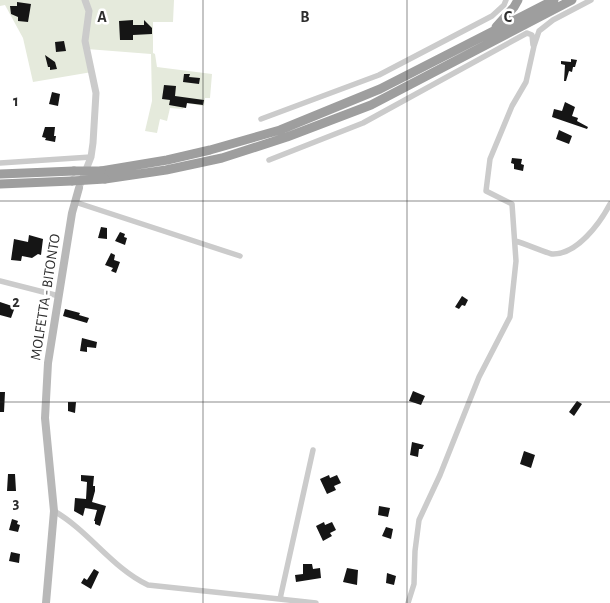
<svg xmlns="http://www.w3.org/2000/svg" width="610" height="603" font-family="'Alegreya Sans',sans-serif">
	<rect width="100%" height="100%" fill="#fff"/>
	<path fill="#e5eadc" d="M 0,0 L 174,0 L 173,22 L 153,22 L 153,53 L 155,54 L 157,67 L 212,74 L 210,98 L 205,98 L 204,106 L 185,103 L 183,109 L 170,108 L 167,121 L 160,119 L 157,133 L 145,131 L 152,101 L 151,54 L 87,49 L 92,72 L 33,82 L 23,38 L 5,5 L 0,6 Z"/>
	<path fill="#151515" d="M 17,2 L 31,4 L 28,22 L 18,21 L 18,17 L 11,14 L 10,6 L 17,6 Z
		M 133,20 L 133,25 L 144,25 L 144,20 L 152,28 L 152,34 L 133,35 L 133,40 L 120,40 L 119,21 Z
		M 64,41 L 66,51 L 56,52 L 55,42 Z
		M 45,55 L 55,62 L 57,69 L 50,70 L 50,67 L 48,67 Z
		M 571,59 L 577,60 L 575,67 L 573,67 L 572,72 L 569,71 L 566,81 L 564,81 L 565,65 L 561,64 L 561,61 L 571,62 Z
		M 184,74 L 190,74 L 189,77 L 200,78 L 199,84 L 183,82 Z
		M 164,85 L 176,86 L 175,96 L 204,100 L 203,105 L 187,103 L 186,108 L 169,105 L 170,100 L 162,99 Z
		M 52,92 L 60,94 L 58,106 L 49,104 Z
		M 565,102 L 575,107 L 572,116 L 578,118 L 577,121 L 588,127 L 587,129 L 552,117 L 554,109 L 562,111 Z
		M 45,127 L 55,127 L 54,136 L 56,136 L 55,142 L 45,140 L 46,138 L 42,137 Z
		M 559,130 L 572,136 L 569,144 L 556,139 Z
		M 512,158 L 522,159 L 521,164 L 524,165 L 523,171 L 514,169 L 514,164 L 511,163 Z
		M 101,227 L 107,228 L 107,239 L 98,238 Z
		M 120,232 L 125,234 L 124,237 L 127,238 L 125,245 L 115,241 Z
		M 29,235 L 43,239 L 41,255 L 38,254 L 32,258 L 22,256 L 21,261 L 11,260 L 14,239 L 28,242 Z
		M 111,253 L 115,255 L 114,260 L 120,262 L 116,273 L 111,271 L 113,268 L 105,265 Z
		M 462,296 L 468,300 L 465,306 L 462,305 L 459,309 L 455,307 Z
		M 0,302 L 15,307 L 11,318 L 0,315 Z
		M 65,309 L 80,313 L 79,315 L 89,318 L 87,323 L 63,316 Z
		M 82,338 L 97,342 L 96,348 L 87,347 L 87,352 L 80,351 Z
		M 413,391 L 425,396 L 421,405 L 409,401 Z
		M 0,392 L 5,392 L 4,412 L 0,412 Z
		M 577,401 L 582,404 L 574,416 L 569,412 Z
		M 68,402 L 76,402 L 75,413 L 68,411 Z
		M 412,442 L 424,445 L 422,449 L 419,449 L 418,457 L 410,455 Z
		M 524,451 L 535,455 L 531,468 L 520,464 Z
		M 8,474 L 15,474 L 16,491 L 7,491 Z
		M 81,475 L 94,476 L 93,486 L 95,486 L 95,491 L 92,502 L 106,506 L 100,526 L 95,524 L 95,521 L 94,521 L 97,510 L 85,508 L 83,516 L 74,511 L 75,498 L 86,499 L 87,482 L 81,481 Z
		M 329,475 L 330,478 L 337,475 L 341,483 L 334,486 L 336,490 L 327,494 L 320,479 Z
		M 379,506 L 390,508 L 388,517 L 378,515 Z
		M 12,519 L 18,521 L 17,524 L 20,525 L 18,532 L 9,530 Z
		M 324,522 L 325,525 L 332,522 L 336,530 L 330,533 L 332,536 L 323,541 L 316,526 Z
		M 386,527 L 393,529 L 391,539 L 382,536 Z
		M 11,552 L 20,554 L 19,563 L 9,561 Z
		M 303,564 L 312,564 L 313,569 L 320,568 L 321,578 L 296,582 L 295,575 L 303,574 Z
		M 347,568 L 358,570 L 357,585 L 343,582 Z
		M 94,569 L 99,572 L 91,589 L 81,583 L 84,578 L 87,580 Z
		M 387,573 L 396,576 L 394,585 L 386,583 Z"/>
	<g fill="none" stroke-linecap="round" stroke-linejoin="round">
		<path stroke="#cbcbcb" stroke-width="5.5" d="M 261,119 L 379,75 L 492,16 L 504,5 L 506,0
			M 269,160 L 363,123 L 527,33 L 532,35 L 533,45
			M 0,163 L 91,157
			M 75,202 L 240,256
			M 515,241 C 524,243 546,253 552,254 C 577,255 600,223 610,204
			M 0,281 L 59,296
			M 54,511 C 89,531 112,568 148,585 L 316,603
			M 280,599 L 313,450
			M 408,603 L 414,584 L 415,551 L 419,520 L 440,475 L 479,377 L 510,317 L 516,261 L 512,204 L 486,191 L 490,159 L 512,106 L 526,82 L 534,46 L 539,31 L 553,20 L 591,0"/>
		<path stroke="#cbcbcb" stroke-width="7" d="M 80,185 L 91,157 L 93,143 L 96,93 L 85,41 L 89,11 L 85,0"/>
		<path stroke="#b8b8b8" stroke-width="8" d="M 46,603 L 54,511 L 45,418 L 48,363 L 72,213 L 79,188"/>
		<path stroke="#9e9e9e" stroke-width="9" d="M 496,27 L 514,7 L 518,0
			M 101,171 L 167,160 L 210,150 L 280,130 L 380,89 L 554,0
			M 0,174 L 74,171
			M 105,179 L 166,170 L 222,158 L 287,137 L 371,105 L 572,0
			M 0,184 L 72,181"/>
		<path stroke="#9e9e9e" stroke-width="9" d="M 74,171 L 101,171
			M 72,181 L 105,179"/>
	</g>
	<path fill="none" stroke="#2e2e2e" stroke-width="1" stroke-opacity="0.55" d="M 203,0 L 203,603M 407,0 L 407,603M 0,201 L 610,201M 0,402 L 610,402"/>
	<g text-anchor="middle" stroke-width="5" stroke-linejoin="round" paint-order="stroke">
		<g font-size="15" fill="#2e2e2e" stroke="#fff">
			<text transform="translate(45 297) rotate(-81)" y="5">MOLFETTA - BITONTO</text>
		</g>
	</g>
	<g font-size="16" text-anchor="middle" font-weight="bold" fill="#2e2e2e" stroke="#fff" stroke-width="5" stroke-linejoin="round" paint-order="stroke">
		<text x="102" y="22">A</text>
		<text x="305" y="22">B</text>
		<text x="508" y="22">C</text>
		<text x="16" y="106">1</text>
		<text x="16" y="307">2</text>
		<text x="16" y="508">3</text>
	</g>
</svg>
